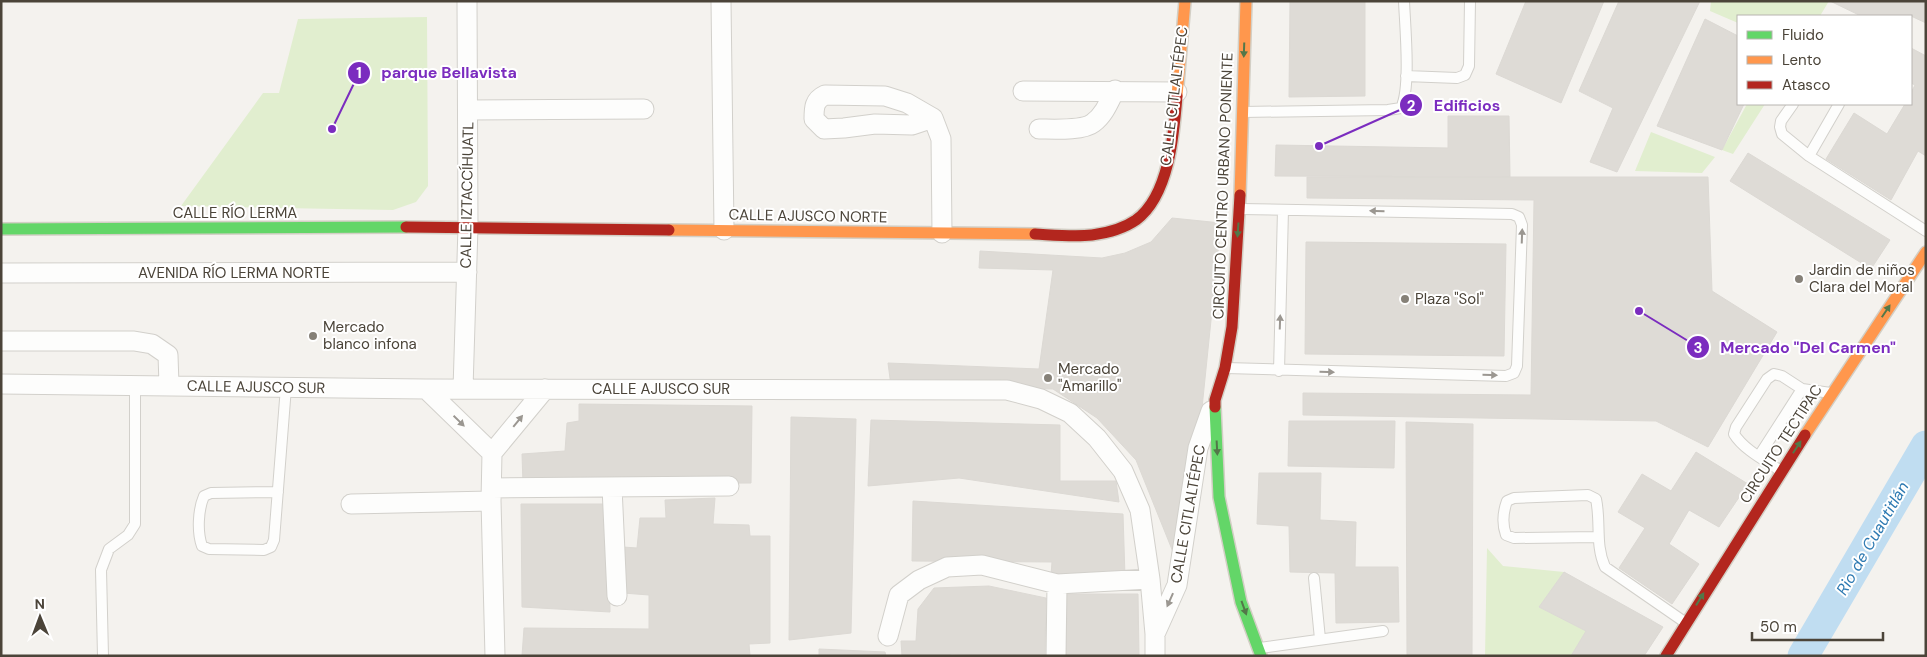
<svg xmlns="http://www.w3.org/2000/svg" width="1927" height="657" font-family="'DM Sans',sans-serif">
	<rect width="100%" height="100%" fill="#f4f2ee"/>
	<path fill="#e1eecf" d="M 1711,1 L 1829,1 L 1820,16 L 1738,16 L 1738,23 L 1710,11 Z
		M 427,17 L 428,186 L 416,202 L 393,210 L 181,206 L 263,93 L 279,93 L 298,19 Z
		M 1747,104 L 1765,104 L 1733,154 L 1722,150 Z
		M 1651,132 L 1715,157 L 1702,173 L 1635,171 Z
		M 1487,548 L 1503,566 L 1564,572 L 1539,607 L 1586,631 L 1571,656 L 1485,656 Z"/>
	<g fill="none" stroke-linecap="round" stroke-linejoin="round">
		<path stroke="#c0ddf1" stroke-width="31" d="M 1803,656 L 1926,446"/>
	</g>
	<path fill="#dedbd6" stroke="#dcd9d4" d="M 1290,1 L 1365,1 L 1365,96 L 1289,97 Z
		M 1526,1 L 1604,1 L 1561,103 L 1496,74 Z
		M 1619,1 L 1700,1 L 1617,172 L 1590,162 L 1613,108 L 1579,91 Z
		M 1830,1 L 1926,1 L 1926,23 L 1911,16 L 1911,17 L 1861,16 Z
		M 1705,19 L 1738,36 L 1738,104 L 1744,104 L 1722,150 L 1657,126 Z
		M 1911,48 L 1926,56 L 1926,156 L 1918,151 L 1891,200 L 1826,159 L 1854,113 L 1887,134 L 1905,104 L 1911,104 L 1911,93 L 1915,85 L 1911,83 Z
		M 1448,116 L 1509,116 L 1510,177 L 1275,176 L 1276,145 L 1448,148 Z
		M 1748,153 L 1890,240 L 1871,269 L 1730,181 Z
		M 1307,177 L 1708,177 L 1712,291 L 1777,332 L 1708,447 L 1656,421 L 1303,415 L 1303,393 L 1531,395 L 1534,200 L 1307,198 Z
		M 1172,218 L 1221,223 L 1202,408 L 1173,552 L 1136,460 L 1097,418 L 1053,389 L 891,386 L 888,363 L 1039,369 L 1053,270 L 979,268 L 980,251 L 1102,258 L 1125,253 L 1151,242 Z
		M 1306,242 L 1506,244 L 1504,356 L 1305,354 Z
		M 579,404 L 752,406 L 751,483 L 523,484 L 522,454 L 565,451 L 567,423 L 579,421 Z
		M 791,417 L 856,419 L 851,633 L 789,640 Z
		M 871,420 L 1060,425 L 1060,481 L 1116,481 L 1119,502 L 959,478 L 868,486 Z
		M 1289,421 L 1395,421 L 1394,468 L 1288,466 Z
		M 1406,422 L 1473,424 L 1472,656 L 1407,656 Z
		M 1696,452 L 1748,484 L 1719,527 L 1689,510 L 1669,544 L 1699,564 L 1672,604 L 1619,568 L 1645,528 L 1618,512 L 1642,474 L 1671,491 Z
		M 1259,473 L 1321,473 L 1320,520 L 1356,522 L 1355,567 L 1398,567 L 1399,622 L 1336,623 L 1335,573 L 1290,572 L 1289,526 L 1257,524 Z
		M 715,498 L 713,524 L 749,525 L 750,536 L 770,536 L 770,643 L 749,644 L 750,656 L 522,656 L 524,628 L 649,629 L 649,595 L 623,593 L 623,547 L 637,548 L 640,518 L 666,518 L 665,500 Z
		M 913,501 L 1123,514 L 1125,577 L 1051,575 L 1052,562 L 912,561 Z
		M 521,504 L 609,504 L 610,612 L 522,607 Z
		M 1564,572 L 1663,627 L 1644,656 L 1571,656 L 1586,631 L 1539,607 Z
		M 989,586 L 1046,598 L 1045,656 L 950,654 L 950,656 L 902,656 L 901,641 L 916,641 L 918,609 L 934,588 Z
		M 1067,594 L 1138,594 L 1139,656 L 1066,656 Z
		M 819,649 L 885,652 L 886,656 L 819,656 Z"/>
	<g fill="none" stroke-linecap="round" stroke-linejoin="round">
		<defs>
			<path id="lane" d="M 1406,76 L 1457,78 L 1465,75 L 1469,66 L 1470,1
				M 1793,104 L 1781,121 L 1780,127 L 1782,134 L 1809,156 L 1926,231
				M 1243,112 L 1388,110 L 1401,108 C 1411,88 1405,26 1404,1
				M 1809,156 L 1839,104
				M 1226,368 L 1506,376 L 1514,373 L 1517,366 L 1522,225 L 1519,217 L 1512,214 L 1241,209
				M 1279,371 L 1283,210
				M 1802,389 L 1831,393
				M 1759,456 L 1802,389 L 1782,376 L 1774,374 L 1767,379 L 1736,427 L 1734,434 C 1744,450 1766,461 1781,471
				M 278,492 L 211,493 L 204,496 C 198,510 197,532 202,546 L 209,549 L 264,550 L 271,547 L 274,540 L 286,387
				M 1598,537 L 1514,538 L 1506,535 C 1502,524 1503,512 1507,501 L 1514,498 L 1588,495 L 1596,499 C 1601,522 1595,545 1605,567 L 1686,623
				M 1314,578 L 1320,639
				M 1260,648 L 1383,631
				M 103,656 L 101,570 L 109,549 L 128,535 L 135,524 L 135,385"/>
			<path id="street" d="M 721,1 L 724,230
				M 1023,91 L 1177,92
				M 468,110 L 644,109
				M 933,118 L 912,125 L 875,124 L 844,128 L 824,129 L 814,119 C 814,108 814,100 825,95 L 885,96 L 907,103 L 933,118 L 941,139 L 942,233
				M 1039,129 C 1052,129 1083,131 1093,123 C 1104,115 1109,102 1115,90
				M 1,273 L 467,272
				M 1,341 L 134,341 L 152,344 L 168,355 L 169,385
				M 1,384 L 426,389 L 1007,390 L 1041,399 L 1070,413 L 1097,438 L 1123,471 L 1140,510 L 1150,579 L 1155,634
				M 426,389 L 492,453
				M 463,389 L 468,227 L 467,1
				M 612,487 L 617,596
				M 492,488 L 729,486
				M 351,504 L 491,501
				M 888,636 L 899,595 L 919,580 L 947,567 L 982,565 L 1057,584 L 1150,579
				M 495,656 L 491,501 L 492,453 L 545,389
				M 1056,656 L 1057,584
				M 1155,656 L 1155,634 L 1177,585 L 1198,448 L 1211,411"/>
			<path id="fast" d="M 1,229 L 406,227
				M 1215,407 L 1219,497 L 1241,602 L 1261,656"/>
			<path id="slow" d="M 1177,96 L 1185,1
				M 1240,195 L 1246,1
				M 669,230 L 1035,234
				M 1805,435 L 1926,252"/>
			<path id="jam" d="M 406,227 L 669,230
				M 1035,234 C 1054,235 1074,237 1092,235 C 1107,233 1123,229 1136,220 C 1169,196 1174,134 1177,96
				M 1215,407 L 1215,400 L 1225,368 L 1232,327 L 1240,195
				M 1666,656 L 1805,435"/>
		</defs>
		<use href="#lane" stroke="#d2d0cb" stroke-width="12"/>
		<use href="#street" stroke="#d2d0cb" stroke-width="21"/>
		<use href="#fast" stroke="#d3cfc5" stroke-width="14"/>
		<use href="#slow" stroke="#d3cfc5" stroke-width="14"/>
		<use href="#jam" stroke="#d3cfc5" stroke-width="14"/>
		<use href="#lane" stroke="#fdfdfc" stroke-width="10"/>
		<use href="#street" stroke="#fdfdfc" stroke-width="19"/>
		<use href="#fast" stroke="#63d668" stroke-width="11"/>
		<use href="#slow" stroke="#ff974d" stroke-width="11"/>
		<use href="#jam" stroke="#b3261e" stroke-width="11"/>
	</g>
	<defs><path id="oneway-solid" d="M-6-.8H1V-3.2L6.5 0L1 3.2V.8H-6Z" transform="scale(1.25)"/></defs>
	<g fill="#537749">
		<use href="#oneway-solid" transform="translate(1244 50) rotate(92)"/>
		<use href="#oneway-solid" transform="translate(1238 230) rotate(94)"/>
		<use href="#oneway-solid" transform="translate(1886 311) rotate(-56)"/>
		<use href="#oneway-solid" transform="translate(1797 447) rotate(-57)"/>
		<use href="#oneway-solid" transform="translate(1217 448) rotate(87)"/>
		<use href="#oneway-solid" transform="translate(1700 599) rotate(-58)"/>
		<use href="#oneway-solid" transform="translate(1244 608) rotate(70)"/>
	</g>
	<g fill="#9b9791">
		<use href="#oneway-solid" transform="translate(1377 211) rotate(-179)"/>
		<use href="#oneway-solid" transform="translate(1522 236) rotate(-88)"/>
		<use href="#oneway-solid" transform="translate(1280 322) rotate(-88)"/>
		<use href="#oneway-solid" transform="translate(1327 372) rotate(1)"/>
		<use href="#oneway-solid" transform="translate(1490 375) rotate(1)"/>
		<use href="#oneway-solid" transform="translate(459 421) rotate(44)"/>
		<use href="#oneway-solid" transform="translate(518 421) rotate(-51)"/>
		<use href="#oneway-solid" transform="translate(1170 600) rotate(114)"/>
	</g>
	<g fill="#868178" stroke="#fff" stroke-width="2">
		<circle cx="1799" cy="279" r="5"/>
		<circle cx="1405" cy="299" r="5"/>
		<circle cx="313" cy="336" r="5"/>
		<circle cx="1048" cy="378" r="5"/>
	</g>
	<g text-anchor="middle" stroke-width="4" stroke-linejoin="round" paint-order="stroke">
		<g font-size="15" fill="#4b4439" stroke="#fff">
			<text transform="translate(1174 96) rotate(-83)" y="5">CALLE CITLALTÉPEC</text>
			<text transform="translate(1223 186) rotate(-88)" y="5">CIRCUITO CENTRO URBANO PONIENTE</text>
			<text transform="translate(467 195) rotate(-89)" y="5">CALLE IZTACCÍHUATL</text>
			<text x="235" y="218">CALLE RÍO LERMA</text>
			<text transform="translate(808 216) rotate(1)" y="5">CALLE AJUSCO NORTE</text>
			<text x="234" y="278">AVENIDA RÍO LERMA NORTE</text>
			<text transform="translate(256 387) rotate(1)" y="5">CALLE AJUSCO SUR</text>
			<text x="661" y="394">CALLE AJUSCO SUR</text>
			<text transform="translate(1781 444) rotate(-57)" y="5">CIRCUITO TECTIPAC</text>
			<text transform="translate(1188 514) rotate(-80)" y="5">CALLE CITLALTÉPEC</text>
		</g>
		<g font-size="15" fill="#4b4439" stroke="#fff" text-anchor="start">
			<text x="1809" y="275">Jardin de niños<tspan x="1809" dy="17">Clara del Moral</tspan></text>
			<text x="1415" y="304">Plaza "Sol"</text>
			<text x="323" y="332">Mercado<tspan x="323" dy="17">blanco infona</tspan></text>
			<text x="1058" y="374">Mercado<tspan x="1058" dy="17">"Amarillo"</tspan></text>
		</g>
		<g font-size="16" font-style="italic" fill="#2e7ab2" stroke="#fff">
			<text transform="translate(1872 538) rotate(-60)" y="6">Rio de Cuautitlán</text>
		</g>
	</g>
	<path fill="none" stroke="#7b2cbf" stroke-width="2" d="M332 129L359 73M1319 146L1411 105M1639 311L1698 347"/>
	<g fill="#7b2cbf" stroke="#fff" stroke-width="2">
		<circle cx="332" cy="129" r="5"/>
		<circle cx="1319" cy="146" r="5"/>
		<circle cx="1639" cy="311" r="5"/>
		<circle cx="359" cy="73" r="12"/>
		<circle cx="1411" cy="105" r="12"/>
		<circle cx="1698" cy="347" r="12"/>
	</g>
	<g font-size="15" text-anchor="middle" font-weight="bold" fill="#fff">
		<text x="359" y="78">1</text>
		<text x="1411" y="111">2</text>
		<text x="1698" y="353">3</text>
	</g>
	<g font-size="16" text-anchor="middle" font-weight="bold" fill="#7b2cbf" stroke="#fff" stroke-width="4" stroke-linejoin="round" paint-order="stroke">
		<text x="449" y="78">parque Bellavista</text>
		<text x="1467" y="111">Edificios</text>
		<text x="1808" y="353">Mercado "Del Carmen"</text>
	</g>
	<rect width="1927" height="657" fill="none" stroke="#4b4439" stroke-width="5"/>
	<rect x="1737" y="15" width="175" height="90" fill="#ffffff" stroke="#b7b4b0"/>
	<rect x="1747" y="31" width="25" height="8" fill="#63d668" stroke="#b7b4b0"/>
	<text x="1782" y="40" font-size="15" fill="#4b4439">Fluido</text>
	<rect x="1747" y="56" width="25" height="8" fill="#ff974d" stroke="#b7b4b0"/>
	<text x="1782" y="65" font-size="15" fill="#4b4439">Lento</text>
	<rect x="1747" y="81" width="25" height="8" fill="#b3261e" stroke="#b7b4b0"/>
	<text x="1782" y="90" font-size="15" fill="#4b4439">Atasco</text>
	<g transform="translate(40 617) rotate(359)" stroke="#ffffff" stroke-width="4" paint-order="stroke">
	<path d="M0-4L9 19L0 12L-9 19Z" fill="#4b4439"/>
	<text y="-8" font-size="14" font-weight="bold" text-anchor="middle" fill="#4b4439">N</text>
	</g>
	<path d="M1752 632v8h131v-8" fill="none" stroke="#4b4439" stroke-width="2.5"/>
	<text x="1760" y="632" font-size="15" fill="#4b4439" stroke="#ffffff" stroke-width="4" paint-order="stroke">50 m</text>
</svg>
